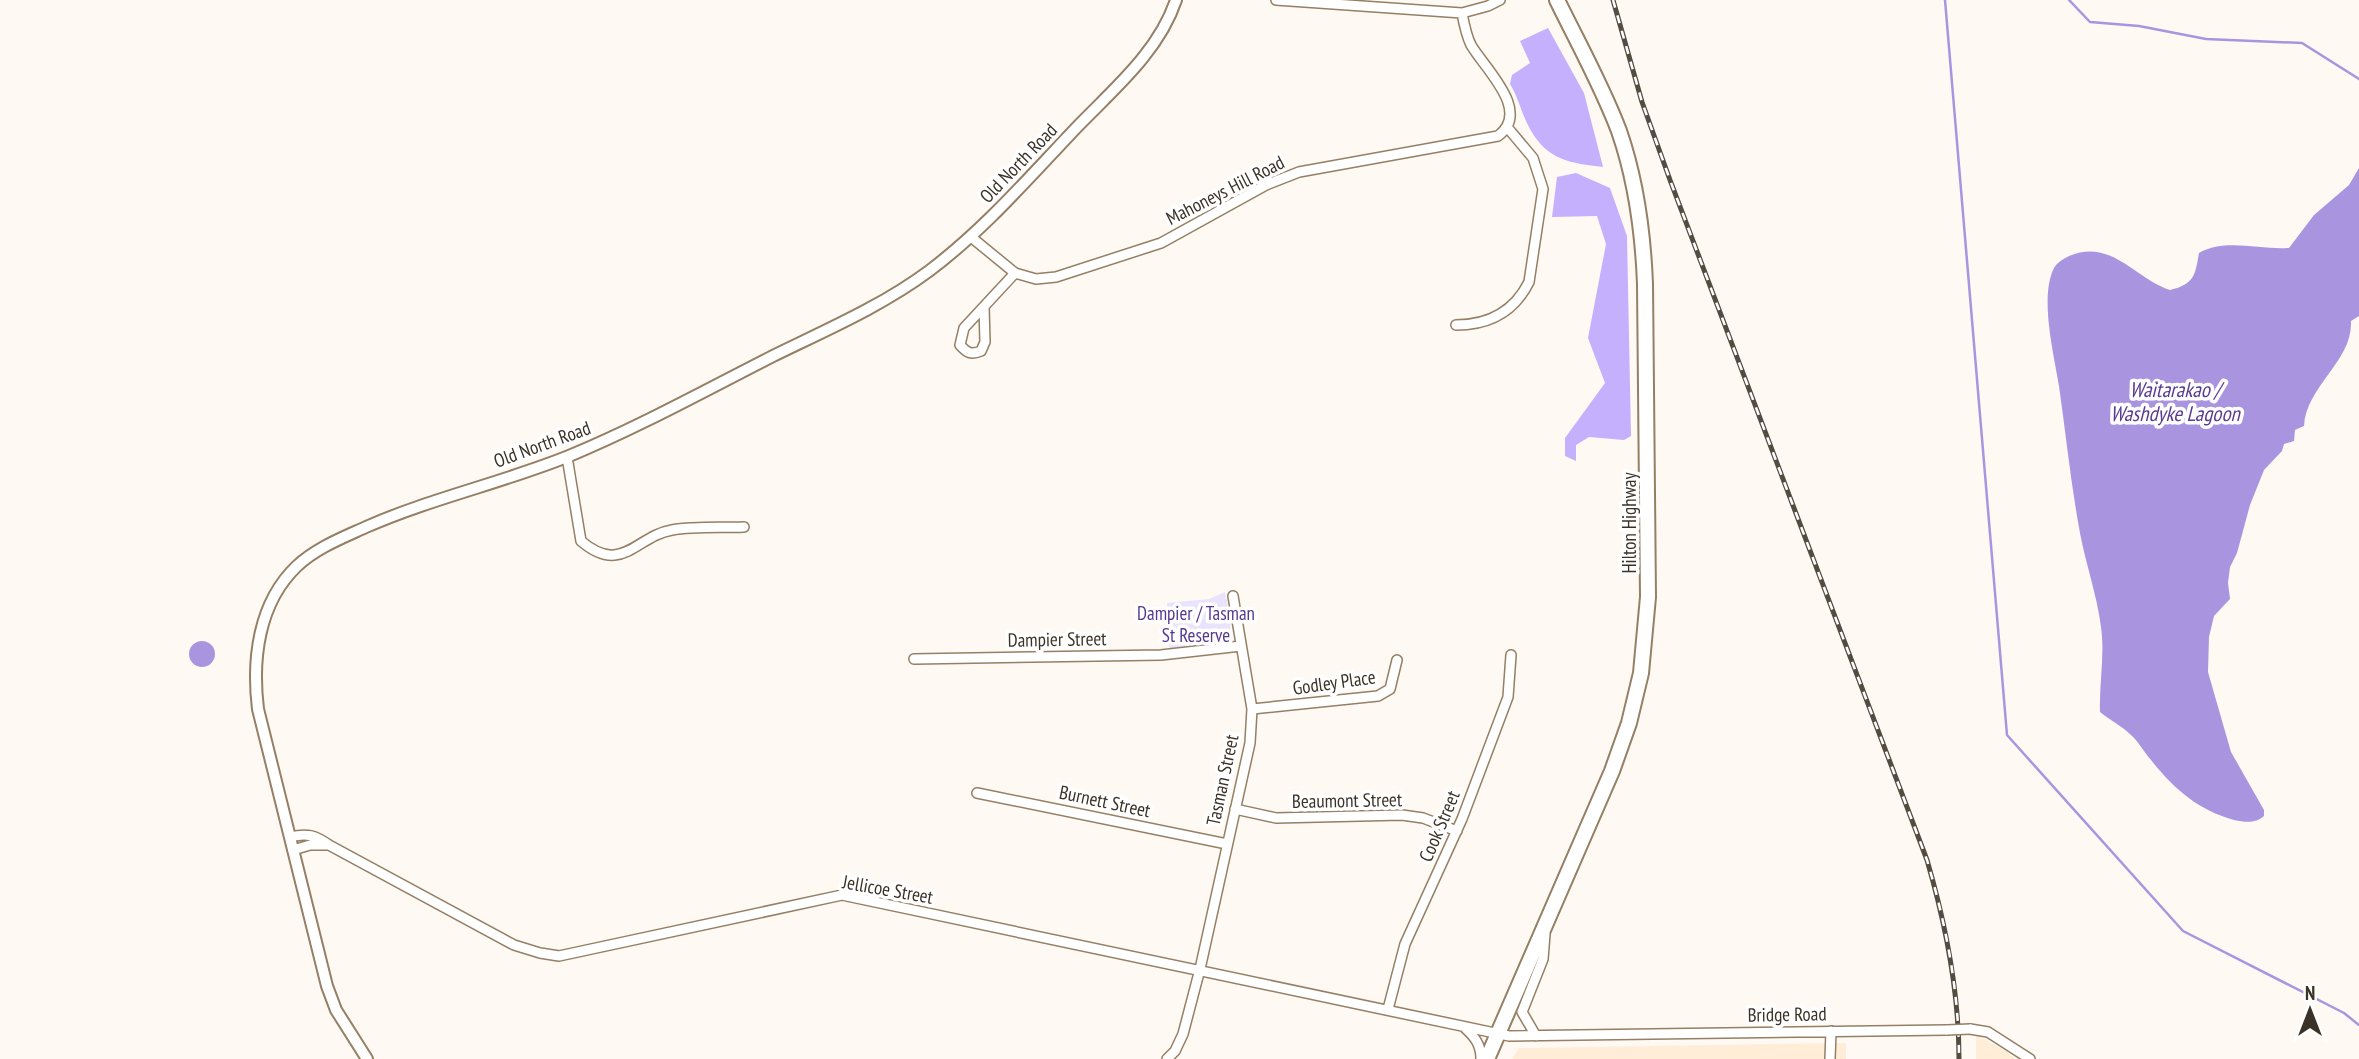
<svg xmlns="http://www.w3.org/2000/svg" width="2359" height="1059" font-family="'PT Sans Narrow',sans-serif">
	<rect width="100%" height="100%" fill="#fef9f3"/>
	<path fill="#ffedd8" d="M 1976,1035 L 2006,1051 L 2015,1059 L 1976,1059 Z
		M 1846,1043 L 1846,1059 L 1512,1059 L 1519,1048 Z"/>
	<path fill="#e9e3fe" d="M 1225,592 C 1228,608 1237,630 1223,642 L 1171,649 L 1169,646 L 1167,603 L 1209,599 Z"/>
	<path fill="#c4b0fc" d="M 1548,28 L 1584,93 L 1603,167 C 1571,163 1548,161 1530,129 C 1522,115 1519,99 1510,84 L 1512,75 L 1530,63 L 1520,41 Z
		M 1576,173 L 1610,188 L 1627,236 L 1631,436 L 1624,440 L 1589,437 L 1576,445 L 1576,461 L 1565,456 L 1565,438 L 1605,383 L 1588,338 L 1606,244 L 1597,216 L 1552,217 L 1557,177 Z"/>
	<path fill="#a995df" d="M 2359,168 L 2359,316 L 2351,321 C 2353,361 2306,386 2304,426 L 2295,430 L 2294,441 L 2284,444 L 2282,451 L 2264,470 L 2250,505 L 2237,553 L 2230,567 L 2228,583 L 2230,599 L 2214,616 L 2209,637 L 2208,672 L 2231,752 L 2264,810 L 2264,816 C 2255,824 2245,822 2234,820 C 2198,810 2174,789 2151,760 C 2144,752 2139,742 2131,735 C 2122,726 2110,720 2100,712 C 2099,684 2105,655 2101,627 C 2097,595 2086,565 2080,533 C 2071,485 2066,435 2059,386 C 2054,354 2040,300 2053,270 C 2056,263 2063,259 2069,256 C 2112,238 2135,279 2170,290 C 2195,284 2195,275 2199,253 C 2226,238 2259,250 2289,248 L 2314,215 L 2349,185 Z
		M189 654a13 13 0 1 1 26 0a13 13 0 1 1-26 0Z"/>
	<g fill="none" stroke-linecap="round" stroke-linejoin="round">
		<path stroke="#a995df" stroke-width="2.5" d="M 1945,0 L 2007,735 L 2183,931 L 2344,1013 L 2359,1025
			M 2069,0 L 2090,22 L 2139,26 L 2206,39 L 2302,43 L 2359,79"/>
		<defs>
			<path id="minor" d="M 1276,0 L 1462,13 L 1488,6 L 1500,0
				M 971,237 L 1015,273 L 1036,279 L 1056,277 L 1161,243 L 1266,185 L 1299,172 L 1498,136 C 1532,111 1485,69 1471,45 C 1466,35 1464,24 1462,13
				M 984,307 L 985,342 L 981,351 C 971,355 967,353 960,345 L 964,328 L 1015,273
				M 1456,325 C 1489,325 1514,312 1529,282 L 1543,189 L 1533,158 L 1507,127
				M 567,457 L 581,541 C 622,576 636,536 672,530 C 695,526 721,528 744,527
				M 914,659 L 1161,655 L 1241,646
				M 1252,709 L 1378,696 L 1390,689 L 1397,660
				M 977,793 L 1227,844
				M 1235,809 L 1276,818 L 1402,815 L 1423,818 L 1457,831
				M 290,837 C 307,833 315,835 329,845 L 514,945 L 540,953 L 559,956 L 842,895 L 1509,1036 L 1947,1030
				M 293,850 L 310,845 L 329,845
				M 1388,1009 L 1405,944 L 1462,819 L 1508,697 L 1511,655
				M 1465,1028 C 1475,1037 1481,1045 1481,1059
				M 1970,1029 L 1988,1032 L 2030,1059
				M 1536,1036 L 1522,1012 L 1543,959 L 1545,934
				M 1167,1059 L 1175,1051 L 1183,1034 L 1200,969 L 1250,743 L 1252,709 L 1233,596
				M 1830,1059 L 1831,1031"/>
			<path id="tertiary" d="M 367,1059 L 336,1010 L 327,986 L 258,709 C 252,660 258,603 297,566 C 316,548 342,538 366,527 C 432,498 502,483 569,456 C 639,427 706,390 773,356 C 826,330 882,306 929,271 C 985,229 1031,175 1079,125 C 1115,88 1159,51 1176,0"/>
			<path id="trunk" d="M 1487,1059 L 1612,771 L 1629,723 L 1641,673 L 1648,597 L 1645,284 C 1643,232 1636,180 1619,131 C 1602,86 1578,43 1557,0"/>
		</defs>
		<use href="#minor" stroke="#957f65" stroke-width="12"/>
		<use href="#tertiary" stroke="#957f65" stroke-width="14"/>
		<use href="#trunk" stroke="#957f65" stroke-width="18"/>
		<use href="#minor" stroke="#fff" stroke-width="9"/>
		<use href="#tertiary" stroke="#fff" stroke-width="10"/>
		<use href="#trunk" stroke="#fff" stroke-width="14"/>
		<defs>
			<path id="rail" d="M 1613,0 L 1642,102 L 1670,180 L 1927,860 C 1946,925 1959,990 1959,1059"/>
		</defs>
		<use href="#rail" stroke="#544c41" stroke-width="5"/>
		<use href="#rail" stroke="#fff" stroke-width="2.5" stroke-dasharray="8" stroke-linecap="butt"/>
		<defs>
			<path id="minor-bridge" d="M 1947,1030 L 1970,1029"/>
		</defs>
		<use href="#minor-bridge" stroke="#957f65" stroke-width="12" stroke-linecap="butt"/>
		<use href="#minor-bridge" stroke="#fff" stroke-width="9"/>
	</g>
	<g text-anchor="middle" stroke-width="7" stroke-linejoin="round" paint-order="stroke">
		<g font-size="19" fill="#3b3227" stroke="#fff">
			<text transform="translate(1018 163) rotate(-46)" y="7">Old North Road</text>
			<text transform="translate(1225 190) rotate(-27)" y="7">Mahoneys Hill Road</text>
			<text transform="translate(542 444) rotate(-20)" y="7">Old North Road</text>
			<text transform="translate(1629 523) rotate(-90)" y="7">Hilton Highway</text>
			<text transform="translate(1057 639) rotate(-1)" y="7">Dampier Street</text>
			<text transform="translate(1334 682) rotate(-8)" y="7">Godley Place</text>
			<text transform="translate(1222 780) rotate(-78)" y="7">Tasman Street</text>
			<text transform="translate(1347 800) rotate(-1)" y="7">Beaumont Street</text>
			<text transform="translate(1105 801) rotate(12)" y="7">Burnett Street</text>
			<text transform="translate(1439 826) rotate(-67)" y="7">Cook Street</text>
			<text transform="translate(888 889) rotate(10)" y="7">Jellicoe Street</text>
			<text transform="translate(1787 1014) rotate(-1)" y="7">Bridge Road</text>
		</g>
		<g font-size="19" fill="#56388f" stroke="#fff">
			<text x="1196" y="620">Dampier / Tasman<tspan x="1196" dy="22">St Reserve</tspan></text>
		</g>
		<g font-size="21" font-style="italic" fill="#593b92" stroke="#fff">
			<text x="2175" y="397">Waitarakao /<tspan x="2175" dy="24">Washdyke Lagoon</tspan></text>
		</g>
	</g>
	<g transform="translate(2310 1010)" stroke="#ffffff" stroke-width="5" paint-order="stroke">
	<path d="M0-5L12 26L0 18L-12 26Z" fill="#3b3227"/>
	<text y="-10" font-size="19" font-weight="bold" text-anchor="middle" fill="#3b3227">N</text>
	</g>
</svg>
